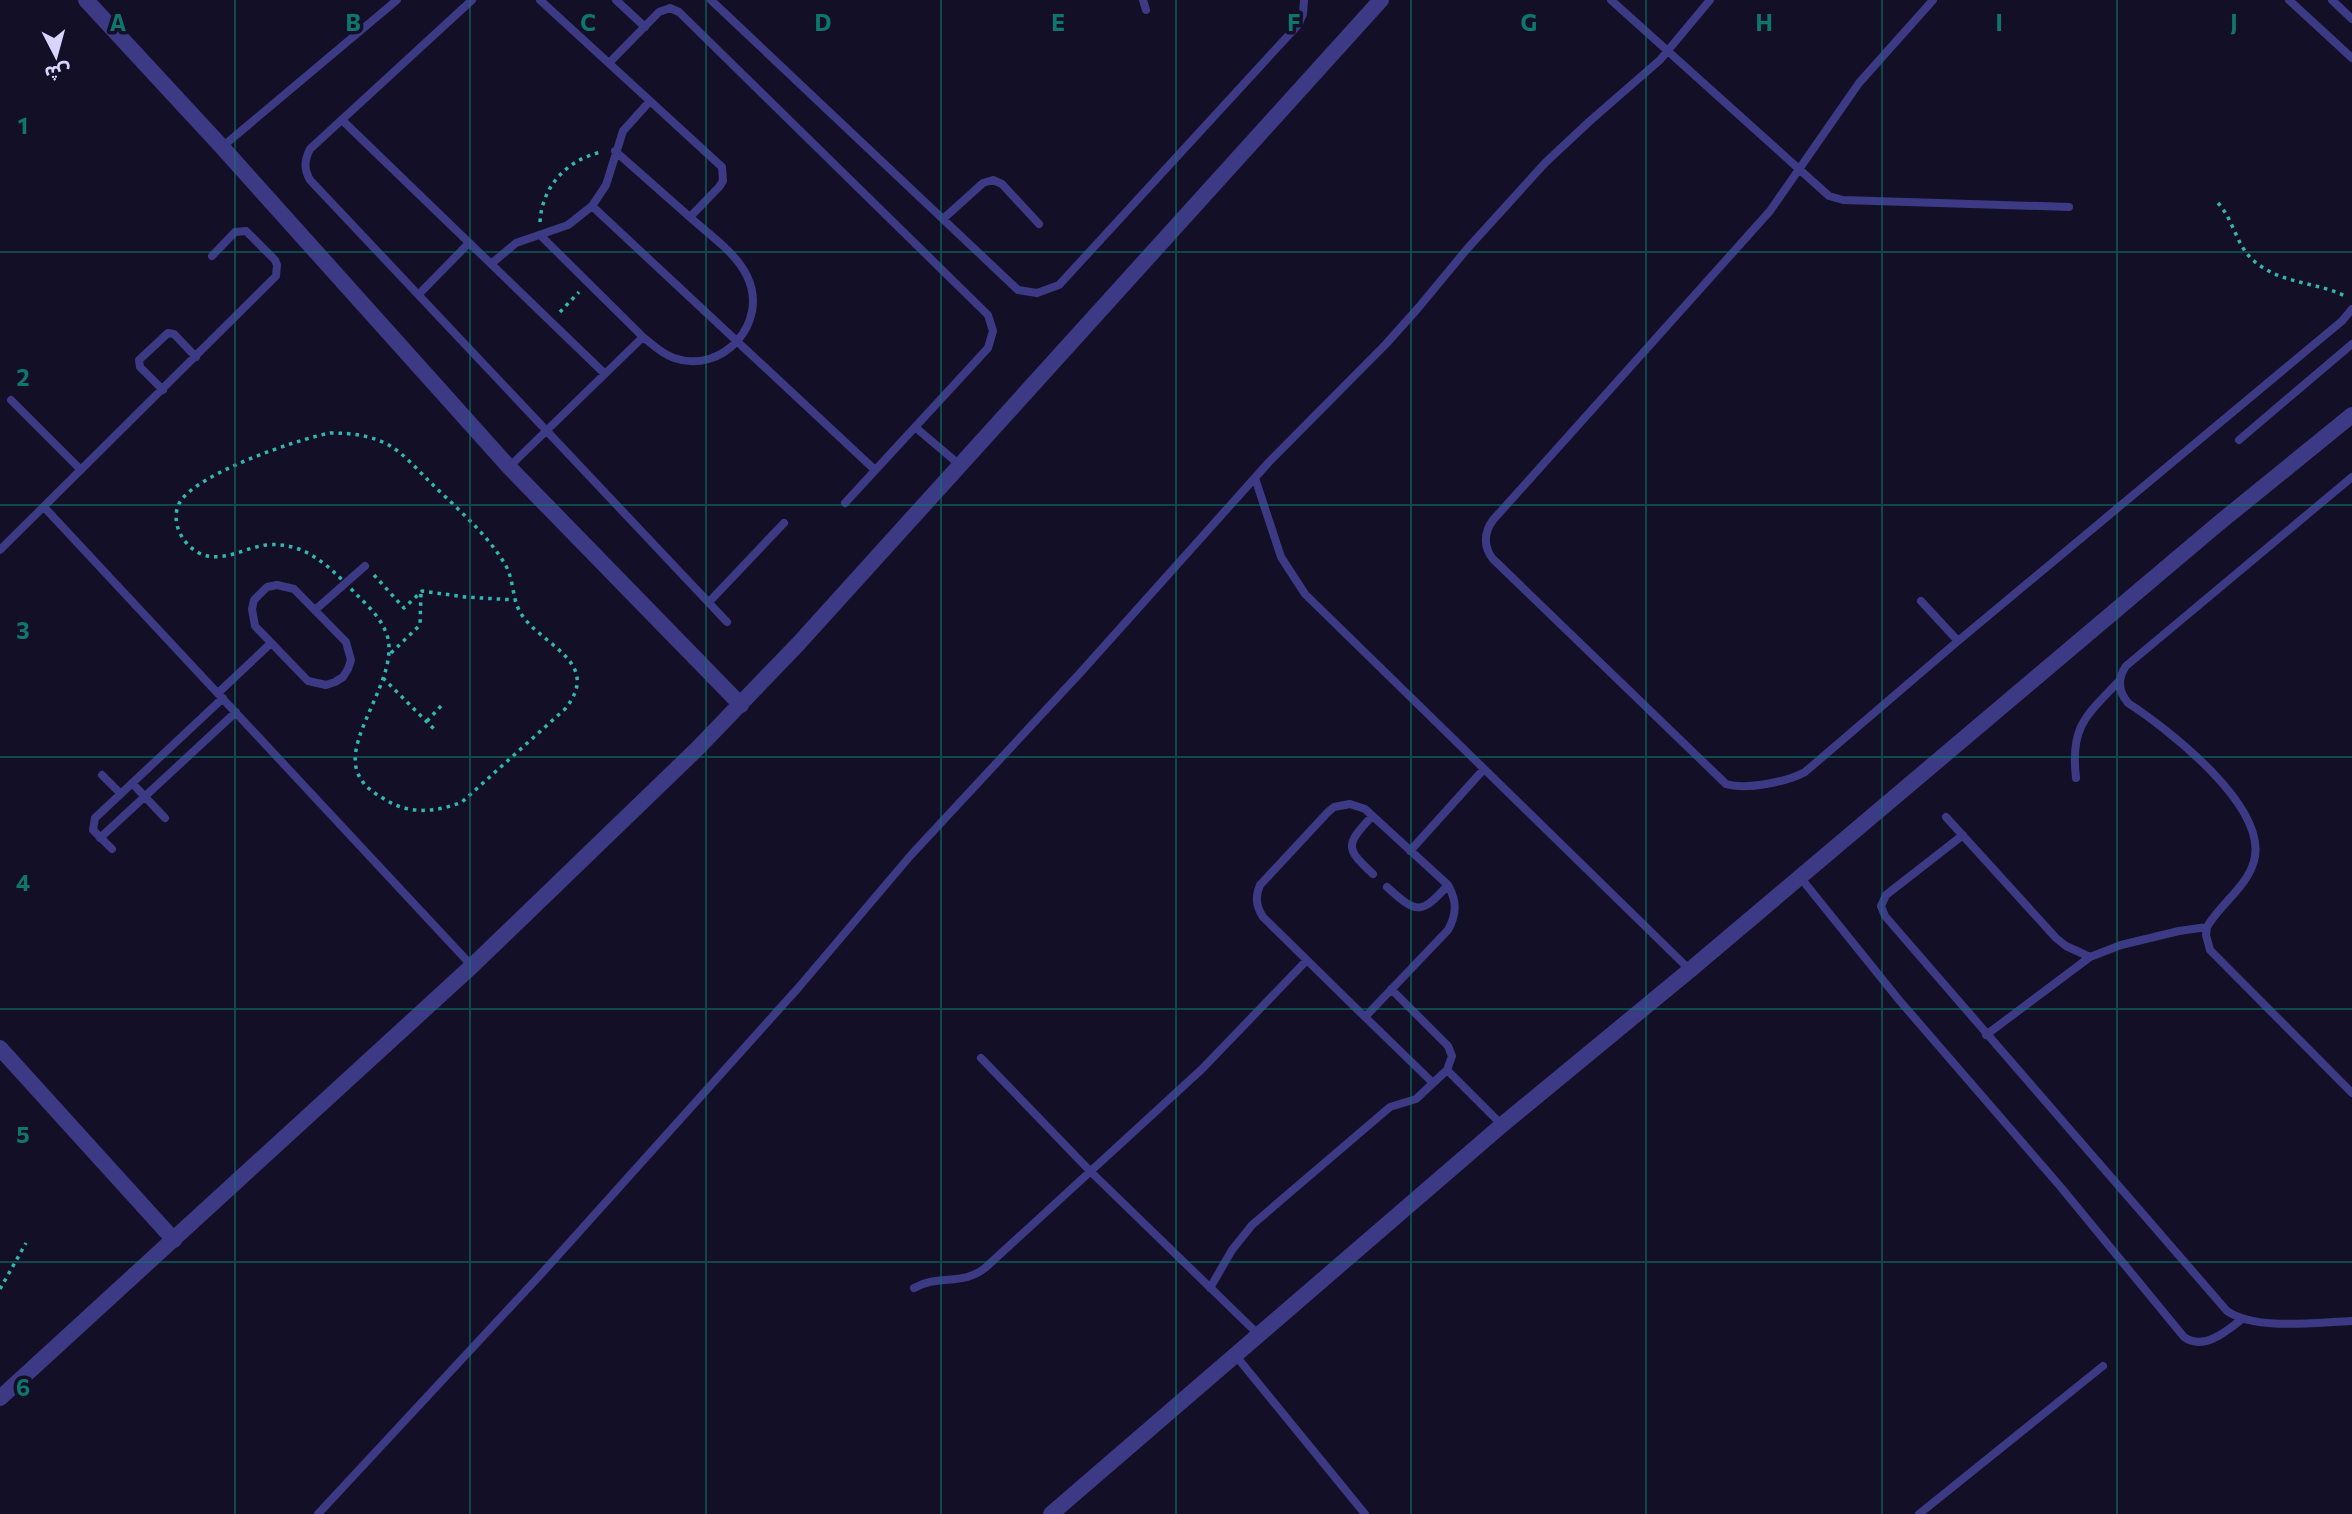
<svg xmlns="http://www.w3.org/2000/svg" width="2352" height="1514" font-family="Commissioner,'Noto Sans Arabic',sans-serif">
	<rect width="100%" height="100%" fill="#130f26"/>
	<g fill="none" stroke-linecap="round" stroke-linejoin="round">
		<path stroke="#2fb8b0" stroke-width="3.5" stroke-dasharray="3.5 5" stroke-linecap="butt" d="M 2218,203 C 2232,218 2235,239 2248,255 C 2275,285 2314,280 2347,297
			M 540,222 C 542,186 567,160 601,152
			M 560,312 L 579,292
			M 330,433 C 350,433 369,435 387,444 C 402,452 415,467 427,479 C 453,505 488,534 506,566 C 514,581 512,598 520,612 C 539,645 604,661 565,709 L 462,802 C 437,812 410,815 386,800 C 374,793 362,786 357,771 C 344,734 405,671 385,630 C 379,616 366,604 355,593 C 330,567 305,541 266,545 C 243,548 222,564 199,553 C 188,547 180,537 177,525 C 175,516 176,507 182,499 C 203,472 295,440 330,433 Z
			M 374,575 L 404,608 L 422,591 L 465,597 L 515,600
			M 391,653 L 420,625 L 421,593
			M 383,678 L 437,732
			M 427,721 L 442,705
			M 0,1289 L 26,1243"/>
		<path stroke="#3d3a85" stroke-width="8" d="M 472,0 L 310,149 C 304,161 304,169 310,180 L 727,622
			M 540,0 L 722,167 L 723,181 L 719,187 L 690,217
			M 616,0 L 645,27
			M 711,0 L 1018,290 L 1037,293 L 1059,285 L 1298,25 L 1303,14 L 1304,0
			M 1143,0 L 1146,10
			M 1611,0 L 1829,196 L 1843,200 L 2069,207
			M 1933,0 L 1859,83 L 1770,211 L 1493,520 C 1484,532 1483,547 1493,559 L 1726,784 C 1746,790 1787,782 1805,772 L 1958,641 L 2342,321 L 2352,309
			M 2289,0 L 2352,58
			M 2332,0 L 2352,19
			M 609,63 L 659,12 L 670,8 L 679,12 L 988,315 L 993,331 L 988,348 L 845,503
			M 342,120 L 605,374
			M 222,147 L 397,0
			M 592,206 L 875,470
			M 943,219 L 983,183 L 993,180 L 1002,184 L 1039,224
			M 540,235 L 643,337 C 653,345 662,354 674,358 C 722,375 770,323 747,276 C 736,253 711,236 692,219 C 666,196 641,174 615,151
			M 491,264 L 516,243 L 568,225 L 592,206 L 606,185 L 623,131 L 650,101
			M 419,294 L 469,243
			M 163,390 L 140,367 L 139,360 L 168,333 L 174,334 L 196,357
			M 11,400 L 81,470
			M 915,427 L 961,466
			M 2239,440 L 2352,344
			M 509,467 L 643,337
			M 2352,477 L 2126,666 C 2117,679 2118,691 2128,703 C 2168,729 2269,807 2254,861 C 2247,887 2220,904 2207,927 L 2206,935 L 2210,950 L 2352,1093
			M 1255,478 L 1281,557 L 1305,594 L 1690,970
			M 44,507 L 472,966
			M 0,550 L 276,276 L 277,265 L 275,260 L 246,231 L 235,232 L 212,256
			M 277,585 L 294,589 L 346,642 L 351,660 L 348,669 L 343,677 L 335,682 L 326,685 L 308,681 L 255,626 L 252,609 L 254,600 L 267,587 Z
			M 1921,601 L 1958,641
			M 709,602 L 784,523
			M 315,610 L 365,566
			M 218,693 L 271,643
			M 102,775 L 121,794
			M 2076,778 C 2070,726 2086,716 2119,681
			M 132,783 L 165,818
			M 1350,804 L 1365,809 L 1448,885 C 1457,901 1457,914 1448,930 L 1365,1017 L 1263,917 C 1256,906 1255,897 1260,885 L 1328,812 L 1334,807 Z
			M 1372,816 C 1346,845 1344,847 1373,874
			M 1946,817 L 2056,938 L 2066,946 L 2090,957
			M 1963,835 L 1886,895 L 1881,906 L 1885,916 L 2227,1311 C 2256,1331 2317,1322 2352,1321
			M 100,838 L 236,712
			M 112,849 L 93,830 L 95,818 L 223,698
			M 1410,851 L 1484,769
			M 1800,877 L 1899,1000 L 2059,1185 L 2184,1337 C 2203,1351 2226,1332 2242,1319
			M 1387,887 C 1416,913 1420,916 1448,885
			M 1365,1017 L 1433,1083
			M 1986,1035 L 2090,957 L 2121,945 L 2179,931 L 2207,927
			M 981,1058 L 1091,1172 L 1259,1335
			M 1447,1070 L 1502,1125
			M 914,1288 C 938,1274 963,1286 985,1268 L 1202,1069 L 1307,960
			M 1210,1288 L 1232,1250 L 1252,1225 L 1390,1107 L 1416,1099 L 1447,1070 L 1452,1056 L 1448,1046 L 1391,989
			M 1236,1356 L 1365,1514
			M 318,1514 L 543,1272 L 799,987 L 911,855 L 1081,672 L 1269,462 L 1386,344 L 1419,307 L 1467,249 L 1545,163 L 1591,120 L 1660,60 L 1710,0
			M 1919,1514 L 2103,1366"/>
		<path stroke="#3d3a85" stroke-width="16" d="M 86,0 L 222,147 L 509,467 L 741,705
			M 0,1048 L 174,1240
			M 0,1398 L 472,966 L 698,748 L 799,643 L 1381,0
			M 1051,1514 L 1502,1125 L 1690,970 L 2219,523 L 2352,415"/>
	</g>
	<path fill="none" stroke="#0f766e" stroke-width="2" stroke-opacity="0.55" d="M 235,0 L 235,1514M 470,0 L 470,1514M 706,0 L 706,1514M 941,0 L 941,1514M 1176,0 L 1176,1514M 1411,0 L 1411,1514M 1646,0 L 1646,1514M 1882,0 L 1882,1514M 2117,0 L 2117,1514M 0,252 L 2352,252M 0,505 L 2352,505M 0,757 L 2352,757M 0,1009 L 2352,1009M 0,1262 L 2352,1262"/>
	<g font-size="23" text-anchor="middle" font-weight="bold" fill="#0f766e" stroke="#130f26" stroke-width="7" stroke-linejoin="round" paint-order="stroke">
		<text x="118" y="31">A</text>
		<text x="353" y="31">B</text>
		<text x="588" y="31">C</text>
		<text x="823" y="31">D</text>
		<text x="1058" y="31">E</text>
		<text x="1294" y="31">F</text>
		<text x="1529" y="31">G</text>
		<text x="1764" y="31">H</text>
		<text x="1999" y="31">I</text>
		<text x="2234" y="31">J</text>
		<text x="23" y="134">1</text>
		<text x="23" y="386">2</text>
		<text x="23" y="639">3</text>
		<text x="23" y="891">4</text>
		<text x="23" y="1143">5</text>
		<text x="23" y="1396">6</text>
	</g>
	<g transform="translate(56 56) rotate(174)" stroke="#130f26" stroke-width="5" paint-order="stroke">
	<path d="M0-5L12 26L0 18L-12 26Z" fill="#d9d4ff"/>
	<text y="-10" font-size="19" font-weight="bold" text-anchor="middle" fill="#d9d4ff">ش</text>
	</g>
</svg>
